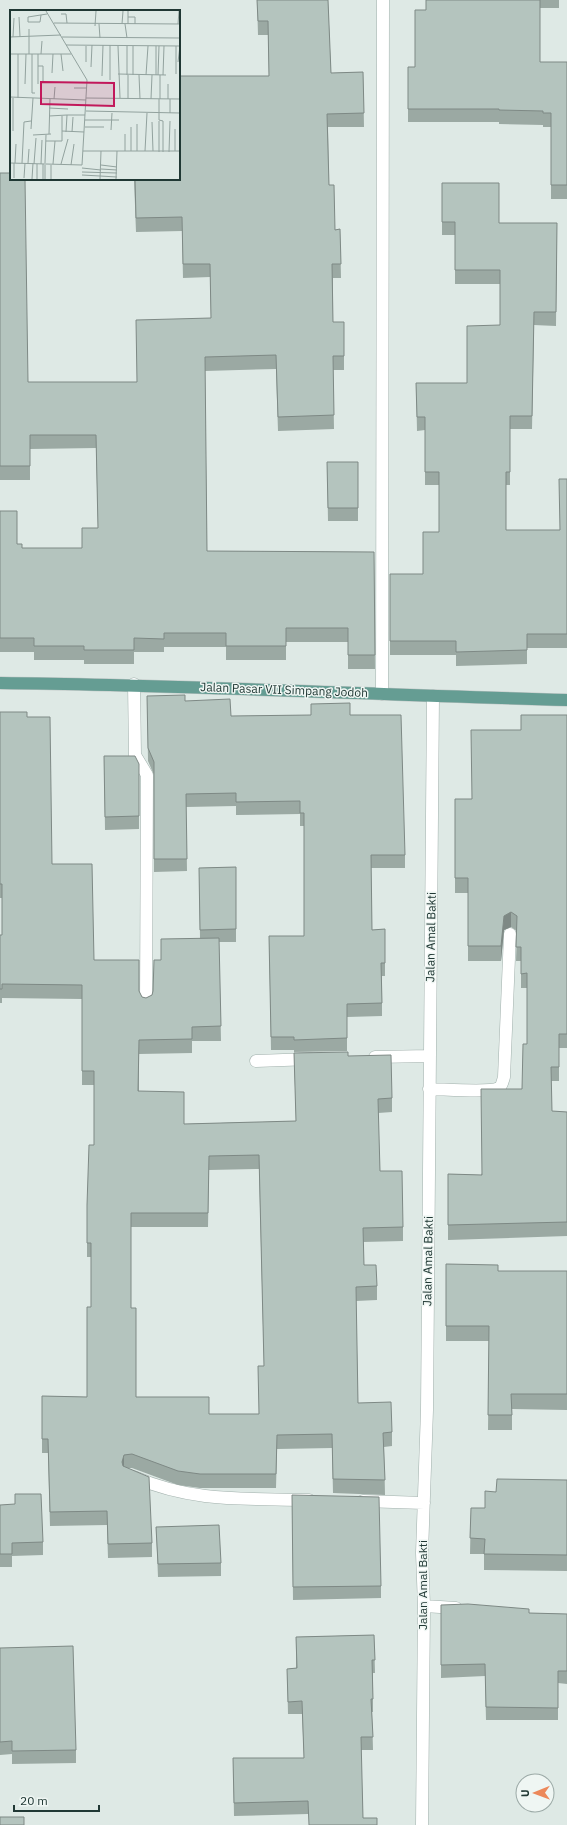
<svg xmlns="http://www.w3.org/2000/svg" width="567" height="1825" font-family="'IBM Plex Sans',sans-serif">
	<rect width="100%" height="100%" fill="#dee9e5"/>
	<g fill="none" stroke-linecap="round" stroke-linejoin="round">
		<defs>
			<path id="minor" d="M 134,684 L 135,755 L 147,775 L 146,1005
				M 382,694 L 383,0
				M 375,1057 L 430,1056
				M 256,1061 L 311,1059
				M 429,1089 C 442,1089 490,1093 499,1088 C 502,1086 503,1080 504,1077 L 510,934
				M 134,1477 C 195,1503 245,1498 309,1500
				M 363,1501 L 424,1503
				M 424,1606 L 456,1608
				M 422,1825 L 424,1606 L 422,1553 L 427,1410 L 433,696"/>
			<path id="primary" d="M 0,683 C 189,685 378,695 567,700"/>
		</defs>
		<use href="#minor" stroke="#a1b0ac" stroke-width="13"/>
		<use href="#primary" stroke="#bcc3c2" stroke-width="13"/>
		<use href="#minor" stroke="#fff" stroke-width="12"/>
		<use href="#primary" stroke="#659d93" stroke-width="12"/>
	</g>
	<path fill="#9ba9a3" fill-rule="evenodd" d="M 257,0 L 328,0 L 331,73 L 363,72 L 364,127 L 328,127 L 329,185 L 335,230 L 340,229 L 341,278 L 333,278 L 333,322 L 344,322 L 344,370 L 333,370 L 334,429 L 278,431 L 276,369 L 205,371 L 207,551 L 374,552 L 375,669 L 348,669 L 348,642 L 286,642 L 286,660 L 226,660 L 226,647 L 164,647 L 164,652 L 134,652 L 134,664 L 84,664 L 84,660 L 34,660 L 34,652 L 0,652 L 0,511 L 17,544 L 22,548 L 82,548 L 98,528 L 96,448 L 30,449 L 30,480 L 0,480 L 0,173 L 28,382 L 137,382 L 211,318 L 210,277 L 183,278 L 182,231 L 136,232 L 134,179 L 179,179 L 269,76 L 268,35 L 258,35 Z
		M 426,0 L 559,0 L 559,8 L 540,8 L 540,62 L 567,62 L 567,199 L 551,199 L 551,127 L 543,127 L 543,125 L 499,124 L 499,122 L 408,122 L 408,67 L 415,67 L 426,10 Z
		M 442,183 L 499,223 L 557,223 L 556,326 L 534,325 L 532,429 L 510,429 L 510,485 L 506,485 L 506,530 L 560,530 L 567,479 L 567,648 L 527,648 L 527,664 L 456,666 L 456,655 L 390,655 L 390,574 L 423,574 L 439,532 L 439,485 L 425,485 L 425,430 L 417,431 L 416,383 L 467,383 L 500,325 L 500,284 L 455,284 L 455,235 L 442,235 Z
		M 327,462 L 358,462 L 358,521 L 328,521 Z
		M 147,696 L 185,701 L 231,716 L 350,715 L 405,855 L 405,868 L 371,868 L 372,930 L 385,929 L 385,976 L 382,976 L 382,1016 L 347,1017 L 347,1051 L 294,1052 L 294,1050 L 271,1050 L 269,936 L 304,936 L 304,826 L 300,826 L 300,814 L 236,815 L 236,806 L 186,807 L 187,871 L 154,872 L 154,775 L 148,761 Z
		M 0,712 L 27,717 L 52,864 L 94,960 L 139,991 L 142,997 L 146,998 L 152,995 L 161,960 L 200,938 L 199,868 L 236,867 L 236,942 L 219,942 L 221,1041 L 192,1041 L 192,1053 L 139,1054 L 139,1091 L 184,1124 L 296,1121 L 294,1053 L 348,1056 L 392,1098 L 392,1112 L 378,1113 L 380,1171 L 403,1227 L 403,1241 L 363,1242 L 364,1265 L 377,1286 L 377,1300 L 356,1301 L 358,1403 L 392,1432 L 392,1446 L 384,1447 L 385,1495 L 333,1493 L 332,1448 L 277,1449 L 276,1488 L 200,1488 L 178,1485 L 132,1468 L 129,1468 L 152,1543 L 152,1557 L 108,1558 L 107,1525 L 50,1526 L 48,1453 L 42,1453 L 42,1396 L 87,1397 L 91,1307 L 91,1257 L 87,1257 L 87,1205 L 94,1145 L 94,1085 L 82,1085 L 82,999 L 2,998 L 2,1003 L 0,1003 L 0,935 L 2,935 L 2,898 L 0,898 ZM 259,1169 L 264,1366 L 259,1414 L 209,1414 L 136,1397 L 131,1308 L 131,1227 L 208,1227 L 209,1170 Z
		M 567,715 L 567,1048 L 559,1048 L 559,1081 L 551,1081 L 552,1111 L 567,1112 L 567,1236 L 448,1240 L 448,1174 L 481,1175 L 522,1089 L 527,1044 L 527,988 L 521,988 L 521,961 L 516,961 L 517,931 L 511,927 L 504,930 L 501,961 L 468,961 L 468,893 L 455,893 L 455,799 L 472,799 L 521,730 Z
		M 104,756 L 139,764 L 139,829 L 105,830 Z
		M 446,1264 L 498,1271 L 567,1271 L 567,1410 L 512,1409 L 512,1430 L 488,1430 L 489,1341 L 446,1341 Z
		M 567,1480 L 567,1571 L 484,1570 L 484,1554 L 470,1554 L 471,1508 L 485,1508 L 496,1492 Z
		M 292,1495 L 381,1586 L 381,1598 L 293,1600 Z
		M 0,1505 L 43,1542 L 43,1555 L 12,1556 L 12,1567 L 0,1567 Z
		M 156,1527 L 221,1563 L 221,1576 L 158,1577 Z
		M 441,1605 L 529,1613 L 567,1614 L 567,1684 L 558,1683 L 558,1720 L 486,1720 L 485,1676 L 441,1678 Z
		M 374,1635 L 375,1673 L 373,1673 L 373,1712 L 372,1712 L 373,1750 L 361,1750 L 363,1818 L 377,1825 L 308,1814 L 234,1816 L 233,1758 L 304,1758 L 302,1714 L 288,1714 L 287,1669 L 296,1668 L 296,1637 Z
		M 0,1648 L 76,1750 L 76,1763 L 12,1764 L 12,1754 L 0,1755 Z"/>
	<path fill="#7e8985" d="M 511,912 L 511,927 L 504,930 L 501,961 L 501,946 L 504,916 Z
		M 124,1455 L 124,1469 L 122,1462 Z"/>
	<path fill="#b4c4be" stroke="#7e8985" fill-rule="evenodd" d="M 257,0 L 328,0 L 331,73 L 363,72 L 364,113 L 327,114 L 329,185 L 334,185 L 335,230 L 340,229 L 341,264 L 332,264 L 333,322 L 344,322 L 344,356 L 333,356 L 334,415 L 278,417 L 276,355 L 205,357 L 207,551 L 374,552 L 375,655 L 348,655 L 348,628 L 286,628 L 286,646 L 226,646 L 226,633 L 164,633 L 164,639 L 134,638 L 134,650 L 84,650 L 84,646 L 34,646 L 34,638 L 0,638 L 0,511 L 17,511 L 17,544 L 22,544 L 22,548 L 82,548 L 82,528 L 98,528 L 96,435 L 30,435 L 30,466 L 0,466 L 0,173 L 11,173 L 11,179 L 25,179 L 28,382 L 137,382 L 136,320 L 211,318 L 210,264 L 183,264 L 182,217 L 136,218 L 135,179 L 179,179 L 179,76 L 269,76 L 268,21 L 258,21 Z
		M 426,0 L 540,0 L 540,62 L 567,62 L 567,185 L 551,185 L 551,113 L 543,113 L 543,111 L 499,110 L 499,109 L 408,109 L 408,67 L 415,67 L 415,10 L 426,10 Z
		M 442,183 L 499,183 L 499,223 L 557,223 L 556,312 L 534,312 L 532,416 L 510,416 L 510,472 L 506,472 L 506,530 L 560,530 L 559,479 L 567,479 L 567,634 L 527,634 L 527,650 L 456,652 L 456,641 L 390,641 L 390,574 L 423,574 L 423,532 L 439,532 L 439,472 L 425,472 L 425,417 L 417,417 L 416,383 L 467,383 L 467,326 L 500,325 L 500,270 L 455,270 L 455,222 L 442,222 Z
		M 327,462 L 358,462 L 358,508 L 328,508 Z
		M 185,695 L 185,701 L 230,699 L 231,716 L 311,715 L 311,704 L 350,703 L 350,715 L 401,715 L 405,855 L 371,855 L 372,930 L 385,929 L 385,963 L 381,963 L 382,1003 L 347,1004 L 347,1038 L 294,1040 L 294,1037 L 271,1037 L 269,936 L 304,936 L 304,813 L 300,813 L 300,801 L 236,802 L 236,793 L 186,794 L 187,859 L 154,859 L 154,762 L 148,748 L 147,696 Z
		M 0,712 L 27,712 L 27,717 L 50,717 L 52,864 L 92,864 L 94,960 L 139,960 L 139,991 L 142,997 L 146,998 L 152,995 L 153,991 L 154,960 L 161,960 L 161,939 L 219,938 L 221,1026 L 192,1027 L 192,1039 L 139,1040 L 138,1091 L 184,1092 L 184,1124 L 296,1121 L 294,1053 L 348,1052 L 348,1056 L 391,1055 L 392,1098 L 378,1099 L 380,1171 L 402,1171 L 403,1227 L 363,1228 L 364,1265 L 376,1265 L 377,1286 L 356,1287 L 358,1403 L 391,1402 L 392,1432 L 383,1433 L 385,1480 L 333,1479 L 332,1434 L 277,1435 L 276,1474 L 200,1474 L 178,1471 L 132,1454 L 124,1455 L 122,1462 L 123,1466 L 149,1477 L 152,1543 L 108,1544 L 107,1511 L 50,1512 L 48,1439 L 42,1439 L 42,1396 L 87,1397 L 87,1307 L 91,1307 L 91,1243 L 87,1243 L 87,1205 L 89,1145 L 94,1145 L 94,1071 L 82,1071 L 82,985 L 2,984 L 2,989 L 0,989 L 0,935 L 2,935 L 2,884 L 0,884 ZM 259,1155 L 264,1366 L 258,1366 L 259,1414 L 209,1414 L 209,1397 L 136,1397 L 136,1308 L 131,1308 L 131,1213 L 208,1213 L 209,1156 Z
		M 521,715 L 567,715 L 567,1034 L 559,1034 L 559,1067 L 551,1067 L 552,1111 L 567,1112 L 567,1222 L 448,1225 L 448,1174 L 482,1175 L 481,1089 L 522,1089 L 523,1044 L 527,1044 L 527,973 L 521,974 L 521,947 L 516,947 L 517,916 L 511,912 L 504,916 L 501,946 L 468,946 L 468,878 L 455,878 L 455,799 L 472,799 L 471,730 L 521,730 Z
		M 104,756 L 135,756 L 139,764 L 139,816 L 105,817 Z
		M 236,867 L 236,929 L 200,930 L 199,868 Z
		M 446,1264 L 498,1265 L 498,1271 L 567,1271 L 567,1394 L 511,1394 L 512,1415 L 488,1415 L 489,1326 L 446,1326 Z
		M 497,1479 L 567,1480 L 567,1555 L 484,1554 L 485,1539 L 470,1538 L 471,1508 L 485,1508 L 485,1491 L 496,1492 Z
		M 15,1494 L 41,1494 L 43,1542 L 12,1543 L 12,1554 L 0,1554 L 0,1505 L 15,1504 Z
		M 292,1495 L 379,1497 L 381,1586 L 293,1587 Z
		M 219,1525 L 221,1563 L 158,1564 L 156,1527 Z
		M 468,1604 L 529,1609 L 529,1613 L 567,1614 L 567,1671 L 558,1671 L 558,1708 L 486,1707 L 485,1664 L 441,1665 L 441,1605 Z
		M 374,1635 L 375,1660 L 372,1660 L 373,1699 L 371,1699 L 373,1737 L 361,1737 L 363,1818 L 377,1818 L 377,1825 L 309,1825 L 308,1801 L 234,1803 L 233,1758 L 304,1758 L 302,1701 L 288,1702 L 287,1669 L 297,1668 L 296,1637 Z
		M 73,1646 L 76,1750 L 12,1751 L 12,1741 L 0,1742 L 0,1648 Z
		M 0,1817 L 24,1817 L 24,1825 L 0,1825 Z"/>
	<g text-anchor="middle" stroke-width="3" stroke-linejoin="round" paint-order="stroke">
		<g font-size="12" fill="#203834" stroke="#eff6f3">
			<text transform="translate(284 690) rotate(2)" y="4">Jalan Pasar VII Simpang Jodoh</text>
			<text transform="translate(431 937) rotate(-89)" y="4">Jalan Amal Bakti</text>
			<text transform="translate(428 1261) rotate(-89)" y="4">Jalan Amal Bakti</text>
			<text transform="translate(423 1585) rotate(-90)" y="4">Jalan Amal Bakti</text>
		</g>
	</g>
	<g transform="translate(10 10)">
		<rect width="170" height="170" fill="#dee9e5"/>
		<path fill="none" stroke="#92a29e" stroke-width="1" d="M 118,1 L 118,14M 51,4 L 56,4 L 57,13M 31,5 L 30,12 L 18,12 L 18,7 L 37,4M 9,7 L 10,27M 118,7 L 125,7 L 125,14M 44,13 L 170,14M 89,14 L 90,28M 112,14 L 113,1M 115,14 L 117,28M 168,14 L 169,1M 85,16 L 86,1M 0,27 L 51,25M 3,27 L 4,8M 52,27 L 170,28M 56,35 L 170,36M 76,36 L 76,52M 108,36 L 110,88M 117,36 L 117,65M 0,44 L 61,44M 19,44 L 19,19M 22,44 L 22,83 L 25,83M 31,44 L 32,31M 51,44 L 53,61M 168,52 L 170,36M 28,56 L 33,56 L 33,71M 81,57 L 82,35M 42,63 L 43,44M 108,64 L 156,65M 166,64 L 166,36M 123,65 L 123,36M 129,65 L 130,89M 136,65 L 138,36M 146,65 L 146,36M 148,65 L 149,36M 153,65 L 154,36M 92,66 L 93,35M 100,70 L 100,35M 15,74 L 16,44M 28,74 L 28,44M 158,74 L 158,89M 64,78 L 77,78M 0,87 L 76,90M 8,88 L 8,44M 76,88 L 170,89M 44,89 L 45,77M 118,89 L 118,65M 141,89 L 142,65M 149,89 L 149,110 L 153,111 L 153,142M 150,89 L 150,65M 39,98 L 58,99M 76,101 L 170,103M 160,103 L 160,89M 39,106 L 57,105M 75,110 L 109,110M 142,112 L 143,141M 75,117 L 94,117M 121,117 L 121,141M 21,119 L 23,88M 101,120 L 102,103M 3,121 L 3,88M 52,121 L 74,122M 56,122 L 57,105 L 75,105M 62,122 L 63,107M 39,124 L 40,89M 23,125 L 41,124M 36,131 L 52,131 L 52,106M 73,141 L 170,141M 115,141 L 115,124M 127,141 L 127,114M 135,141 L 137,103M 165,141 L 165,119M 149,142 L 149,111M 159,142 L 160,111M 0,153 L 72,155 L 77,70 L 36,1M 4,153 L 4,168M 5,153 L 6,134M 12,153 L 14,112 L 21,111M 18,153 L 19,139M 35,153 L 36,125M 24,154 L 26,128M 31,154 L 32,130M 43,154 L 45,131M 51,154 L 58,129M 61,155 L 64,134M 91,155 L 107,157M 72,158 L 91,160M 91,159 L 107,160M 72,162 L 107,163M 72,165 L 90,166M 90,166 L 107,167M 14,168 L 15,153M 22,169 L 23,153M 27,169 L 27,154M 33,169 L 33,154M 35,169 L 35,155M 41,169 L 41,155M 90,169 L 91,141M 106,169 L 107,141"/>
		<path fill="#c2185b" fill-opacity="0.15" stroke="#c2185b" stroke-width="2" d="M 31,72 L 104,73 L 104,96 L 31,94 Z"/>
		<rect width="170" height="170" fill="none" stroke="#203834" stroke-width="2"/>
	</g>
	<g transform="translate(535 1793) rotate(269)"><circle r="19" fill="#eff6f3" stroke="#9caaa7"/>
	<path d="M0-3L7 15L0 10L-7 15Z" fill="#ec885a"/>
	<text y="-6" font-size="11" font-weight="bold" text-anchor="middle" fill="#203834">U</text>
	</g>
	<path d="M14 1805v6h85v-6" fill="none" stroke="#203834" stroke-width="2"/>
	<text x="20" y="1805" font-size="12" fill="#203834" stroke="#eff6f3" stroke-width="3" paint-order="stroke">20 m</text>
</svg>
